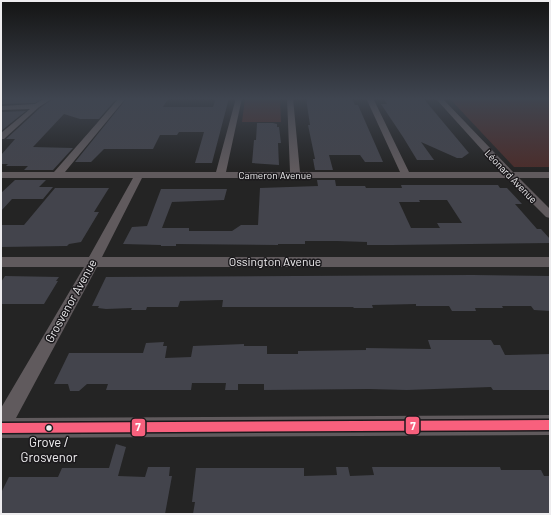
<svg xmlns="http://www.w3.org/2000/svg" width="551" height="515" font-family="Barlow,sans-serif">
	<rect width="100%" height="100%" fill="#242424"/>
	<path fill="#4b2d2b" d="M 245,98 L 280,98 L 281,122 L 242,122 Z
		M 449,98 L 550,98 L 550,167 L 514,167 Z"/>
	<path fill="#43444c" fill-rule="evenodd" d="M 54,98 L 117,98 L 99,119 L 80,119 L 64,114 L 33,147 L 73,148 L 53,170 L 24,170 L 28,166 L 6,166 L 8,164 L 1,164 L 1,155 L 15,139 L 6,139 L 40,108 Z
		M 127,98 L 168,99 L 163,107 L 213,107 L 216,98 L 229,98 L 212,163 L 195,163 L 204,132 L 179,132 L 177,135 L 160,135 L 153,149 L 104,149 L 91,162 L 75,162 Z
		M 306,98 L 352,99 L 355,105 L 358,105 L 383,162 L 365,162 L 360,155 L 329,155 L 333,170 L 315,170 L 313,159 L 315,159 L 308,125 L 310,125 Z
		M 383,98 L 423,98 L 469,153 L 462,158 L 457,158 L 421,142 L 434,160 L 417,160 L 403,137 L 381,104 L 387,104 Z
		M 23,99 L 41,99 L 35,103 L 1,104 L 5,100 Z
		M 1,111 L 1,112 L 26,111 L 1,131 Z
		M 257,123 L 273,123 L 277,124 L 277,127 L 279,127 L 281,143 L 278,143 L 279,165 L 252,163 L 254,140 L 256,140 Z
		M 15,180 L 46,180 L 39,187 L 53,187 L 43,199 L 12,199 L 1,211 L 1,193 Z
		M 317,180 L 335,180 L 336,186 L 365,186 L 366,188 L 402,188 L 401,185 L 498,185 L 500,188 L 507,188 L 522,204 L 515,204 L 537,229 L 541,229 L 550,239 L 550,243 L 391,245 L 367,245 L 367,242 L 337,241 L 305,241 L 305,244 L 278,244 L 278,245 L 176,244 L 176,246 L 161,246 L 161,245 L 123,244 L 132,227 L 147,226 L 161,189 L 227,189 L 224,200 L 172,202 L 162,228 L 189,228 L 189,231 L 232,231 L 241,225 L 258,225 L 260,188 L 318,186 ZM 419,200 L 447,200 L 462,223 L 437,223 L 440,228 L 411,228 L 399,202 L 420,202 Z
		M 55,188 L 109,188 L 94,212 L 99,212 L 81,242 L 69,244 L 67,246 L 1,247 L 1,225 L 24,225 Z
		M 472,275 L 550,276 L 550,311 L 534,310 L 531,306 L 502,306 L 503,308 L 475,308 L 476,311 L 452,311 L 449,306 L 416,306 L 416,304 L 372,305 L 373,308 L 354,308 L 353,307 L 222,307 L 223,300 L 180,301 L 178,307 L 147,307 L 146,310 L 131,310 L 132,308 L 106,309 L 98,308 L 99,306 L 92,306 L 106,277 Z
		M 5,276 L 59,277 L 56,281 L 58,281 L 44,304 L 1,304 L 1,282 Z
		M 428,340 L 491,340 L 494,345 L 500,345 L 505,355 L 550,354 L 550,390 L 493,390 L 491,387 L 407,390 L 369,389 L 264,390 L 264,384 L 238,384 L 238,390 L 225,390 L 226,383 L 192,383 L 191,390 L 106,390 L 108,384 L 87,384 L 79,391 L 70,391 L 68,384 L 54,384 L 69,353 L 143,353 L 146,343 L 164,342 L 163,346 L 167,346 L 165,358 L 191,357 L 193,346 L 244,344 L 244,346 L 267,346 L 267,354 L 298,354 L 298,351 L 366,350 L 366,348 L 431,349 Z
		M 116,444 L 126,447 L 118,476 L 145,477 L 148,467 L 170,467 L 169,476 L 172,476 L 165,514 L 1,514 L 1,493 L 9,477 L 58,477 L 62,468 L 109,468 Z
		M 336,467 L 348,467 L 350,476 L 374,475 L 372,467 L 500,467 L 501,470 L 541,470 L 544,476 L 550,476 L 550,514 L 193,514 L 195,502 L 192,502 L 196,468 L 304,468 L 304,476 L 337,475 Z"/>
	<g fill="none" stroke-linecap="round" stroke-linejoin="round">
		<path fill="#605a5d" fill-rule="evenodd" d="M 45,98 L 53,98 L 39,107 L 4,139 L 1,139 L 1,133 L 30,109 L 1,110 L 1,106 L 35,104 Z
			M 119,98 L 126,98 L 65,172 L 216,172 L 236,98 L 242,98 L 226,172 L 290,172 L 287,98 L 293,98 L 300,172 L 400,172 L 366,98 L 373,98 L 409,172 L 502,172 L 437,100 L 442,98 L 513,172 L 550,172 L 550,178 L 519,178 L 550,209 L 550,218 L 546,217 L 507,178 L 142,178 L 102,257 L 550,257 L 550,267 L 97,267 L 16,418 L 550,415 L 550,435 L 1,438 L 1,408 L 84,267 L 1,267 L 1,257 L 89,257 L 133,178 L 1,178 L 1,172 L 54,172 Z"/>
		<defs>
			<path id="bus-1" d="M 550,420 L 550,430 L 1,433 L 1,423 Z"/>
		</defs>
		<use href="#bus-1" stroke="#1b191c" stroke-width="3"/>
		<use href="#bus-1" fill="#f8607d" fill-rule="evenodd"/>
	</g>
	<linearGradient id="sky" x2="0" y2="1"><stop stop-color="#141414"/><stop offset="0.58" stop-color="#3f4550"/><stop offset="1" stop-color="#3f4550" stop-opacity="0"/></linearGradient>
	<rect width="551" height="170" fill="url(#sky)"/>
	<circle fill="#edecee" stroke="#1b191c" stroke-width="1.5" cx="49" cy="428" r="3.5"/>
	<g text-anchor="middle" stroke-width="3" stroke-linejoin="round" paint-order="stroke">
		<g font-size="10" fill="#edecee" stroke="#1b191c">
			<text x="275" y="179">Cameron Avenue</text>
			<text transform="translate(511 176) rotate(46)" y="4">Léonard Avenue</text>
		</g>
		<g font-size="12" fill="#edecee" stroke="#1b191c">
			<text x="275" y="266">Ossington Avenue</text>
			<text transform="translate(71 301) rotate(-61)" y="4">Grosvenor Avenue</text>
		</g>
		<g font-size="13" fill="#edecee" stroke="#1b191c">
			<text x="49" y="447">Grove /<tspan x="49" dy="15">Grosvenor</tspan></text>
		</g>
	</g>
	<g stroke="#1b191c" stroke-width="1.5">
		<rect x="405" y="416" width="15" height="19" rx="4" fill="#f8607d"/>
		<rect x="131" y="418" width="15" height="19" rx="4" fill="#f8607d"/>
	</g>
	<g font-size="11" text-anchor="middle" font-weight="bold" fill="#fff">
		<text x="413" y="430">7</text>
		<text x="138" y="431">7</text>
	</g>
	<rect width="551" height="515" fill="none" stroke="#edecee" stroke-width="4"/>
</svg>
